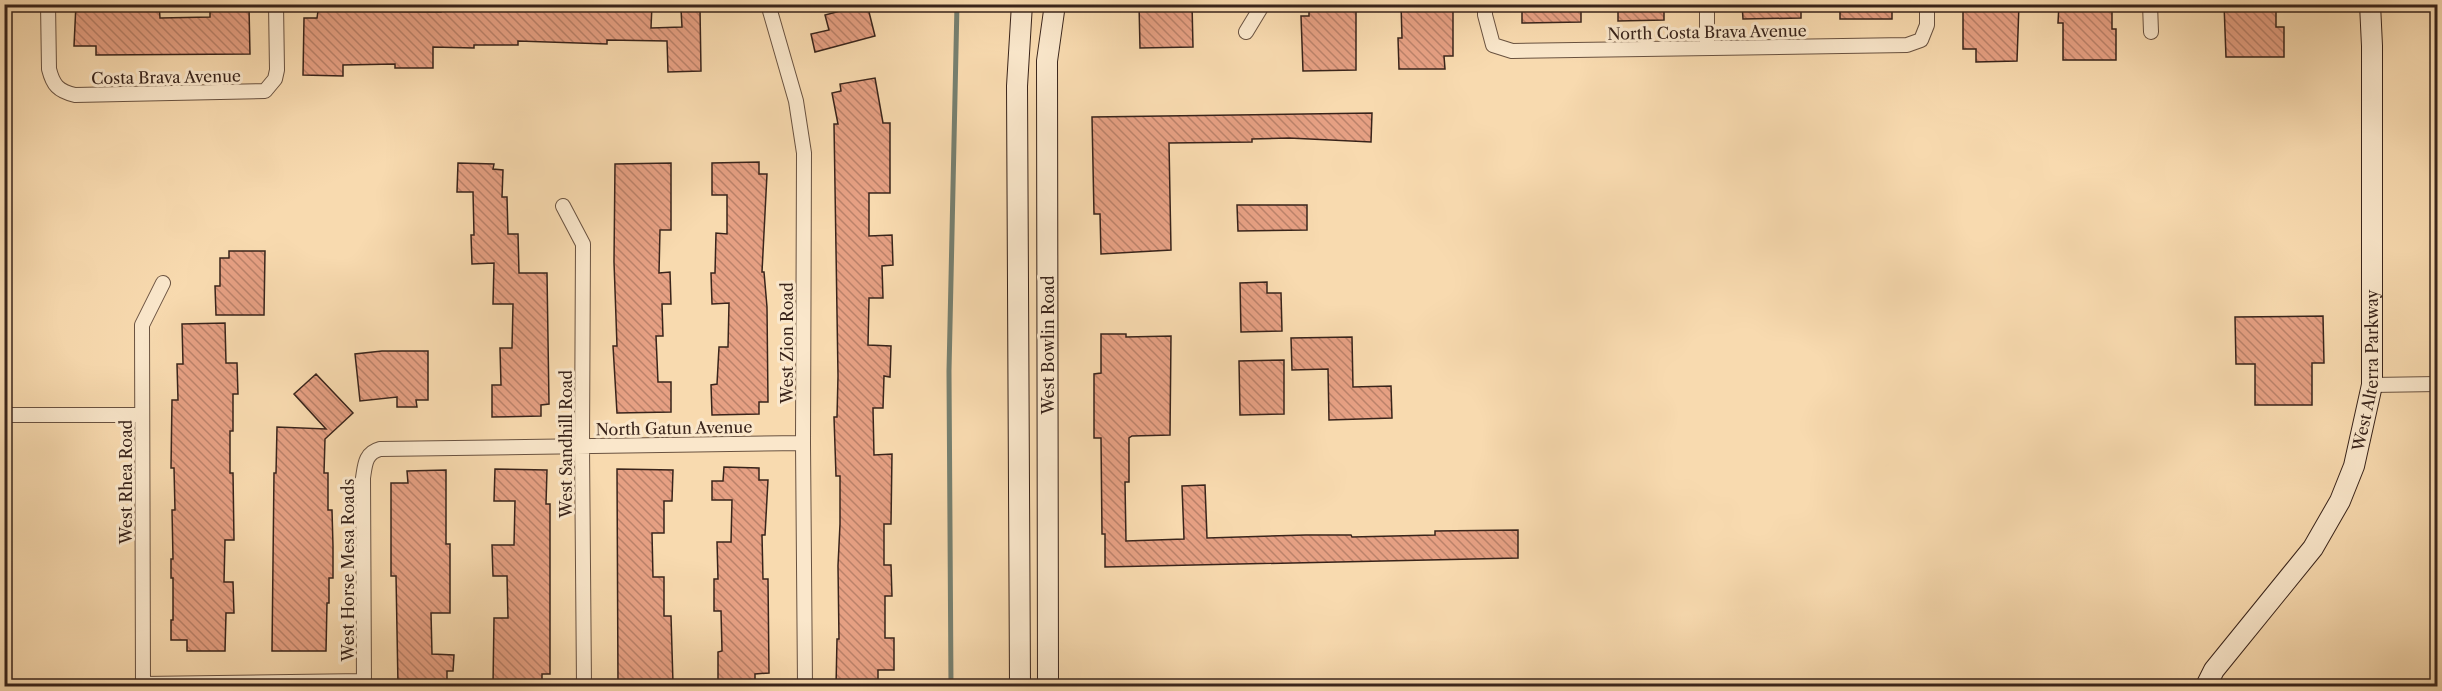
<svg xmlns="http://www.w3.org/2000/svg" width="2442" height="691" font-family="'Libre Caslon Text',serif">
	<defs>
		<pattern id="building-back-hatch" width="6" height="6" patternUnits="userSpaceOnUse" patternTransform="scale(1.5)"><rect width="6" height="6" fill="#e6a083"/><path d="M-1 5l2 2M0 0l6 6M5-1l2 2" fill="none" stroke="#bb826a"/></pattern>
	</defs>
	<rect width="100%" height="100%" fill="#f8daaf"/>
	<filter id="stains"><feTurbulence type="fractalNoise" baseFrequency=".00333" numOctaves="4"/><feColorMatrix values="0 0 0 0 .2 0 0 0 0 .09 0 0 0 0 .02 0 0 0 .5 -.17"/></filter>
	<radialGradient id="worn" r=".72"><stop offset=".6" stop-color="#630" stop-opacity="0"/><stop offset="1" stop-color="#630" stop-opacity=".3"/></radialGradient>
	<g fill="none" stroke-linecap="round" stroke-linejoin="round">
		<path stroke="#767f6f" stroke-width="5" d="M 951,686 L 949,371 L 957,4"/>
	</g>
	<path fill="url(#building-back-hatch)" stroke="#39241b" stroke-width="1.5" d="M 76,4 L 159,4 L 160,18 L 210,17 L 210,7 L 249,7 L 250,54 L 96,55 L 96,46 L 74,46 Z
		M 621,4 L 652,5 L 651,28 L 682,27 L 681,9 L 700,9 L 701,71 L 668,72 L 667,41 L 607,40 L 607,44 L 518,41 L 518,45 L 474,45 L 474,48 L 433,47 L 433,68 L 395,68 L 395,64 L 343,65 L 343,76 L 303,75 L 304,18 L 317,18 L 318,11 L 441,12 L 441,5 L 475,6 L 475,10 L 531,9 L 531,5 L 620,7 Z
		M 867,4 L 875,36 L 815,52 L 811,34 L 829,30 L 825,15 Z
		M 1139,4 L 1192,4 L 1193,47 L 1140,48 Z
		M 1309,4 L 1356,4 L 1356,70 L 1303,71 L 1301,16 L 1309,16 Z
		M 1401,4 L 1453,4 L 1453,56 L 1444,56 L 1445,69 L 1399,69 L 1398,38 L 1402,38 Z
		M 1522,4 L 1581,4 L 1581,22 L 1522,23 Z
		M 1618,4 L 1664,4 L 1664,20 L 1618,21 Z
		M 1742,4 L 1801,4 L 1801,18 L 1743,19 Z
		M 1840,4 L 1892,4 L 1892,19 L 1840,19 Z
		M 1973,4 L 2019,4 L 2017,61 L 1976,62 L 1976,49 L 1963,49 L 1963,7 L 1973,7 Z
		M 2059,4 L 2112,5 L 2112,29 L 2116,29 L 2116,60 L 2063,60 L 2063,23 L 2058,23 Z
		M 2224,4 L 2276,4 L 2276,27 L 2284,27 L 2284,57 L 2226,57 Z
		M 875,78 L 883,123 L 890,123 L 890,193 L 869,193 L 869,236 L 892,235 L 893,265 L 882,266 L 883,298 L 869,298 L 868,345 L 891,346 L 890,377 L 884,376 L 883,408 L 873,408 L 874,455 L 892,454 L 891,524 L 884,524 L 884,565 L 891,565 L 892,596 L 885,596 L 885,638 L 894,638 L 894,670 L 878,670 L 878,687 L 836,687 L 837,639 L 839,639 L 838,566 L 840,524 L 840,476 L 836,476 L 834,417 L 837,417 L 838,376 L 834,124 L 838,124 L 832,93 L 841,91 L 840,84 Z
		M 1372,113 L 1371,142 L 1289,138 L 1252,139 L 1252,142 L 1169,143 L 1171,250 L 1101,254 L 1100,214 L 1094,214 L 1092,117 Z
		M 759,162 L 759,174 L 767,174 L 762,272 L 764,272 L 767,307 L 768,402 L 759,402 L 759,414 L 712,415 L 711,385 L 717,384 L 719,347 L 728,347 L 729,303 L 712,304 L 711,273 L 715,273 L 716,233 L 727,234 L 727,195 L 712,195 L 712,163 Z
		M 458,163 L 494,164 L 493,169 L 503,170 L 502,197 L 507,197 L 508,234 L 518,234 L 519,273 L 547,273 L 549,404 L 541,405 L 541,416 L 492,417 L 492,385 L 501,385 L 500,348 L 512,348 L 513,304 L 493,304 L 494,263 L 472,264 L 471,235 L 474,235 L 473,192 L 457,192 Z
		M 671,163 L 671,230 L 660,230 L 659,273 L 670,272 L 671,304 L 662,304 L 663,336 L 656,336 L 658,382 L 671,382 L 671,412 L 617,413 L 613,346 L 617,346 L 614,262 L 615,164 Z
		M 1237,205 L 1307,205 L 1307,230 L 1238,231 Z
		M 229,251 L 265,251 L 264,315 L 216,315 L 215,286 L 220,286 L 220,258 L 229,258 Z
		M 1267,282 L 1267,293 L 1281,293 L 1282,331 L 1241,332 L 1240,283 Z
		M 2323,316 L 2324,363 L 2312,363 L 2312,405 L 2255,405 L 2255,364 L 2236,364 L 2235,317 Z
		M 225,323 L 226,363 L 237,363 L 238,394 L 233,394 L 233,431 L 230,431 L 230,473 L 233,473 L 234,540 L 225,540 L 224,582 L 233,582 L 234,613 L 226,613 L 225,651 L 187,651 L 187,640 L 171,640 L 171,620 L 173,620 L 173,578 L 171,578 L 171,559 L 173,559 L 172,510 L 175,510 L 174,468 L 171,468 L 172,400 L 178,400 L 177,364 L 183,364 L 182,324 Z
		M 1101,334 L 1126,334 L 1126,337 L 1171,336 L 1170,435 L 1132,436 L 1129,438 L 1129,482 L 1125,482 L 1126,541 L 1184,539 L 1182,486 L 1205,485 L 1207,538 L 1306,535 L 1351,535 L 1352,537 L 1435,535 L 1435,531 L 1518,530 L 1518,558 L 1105,567 L 1105,534 L 1102,534 L 1101,438 L 1094,438 L 1094,374 L 1101,373 Z
		M 1352,337 L 1353,387 L 1391,386 L 1392,418 L 1329,420 L 1328,369 L 1292,370 L 1291,338 Z
		M 382,351 L 428,351 L 428,400 L 416,400 L 417,407 L 397,407 L 397,397 L 360,401 L 355,354 Z
		M 1284,360 L 1284,414 L 1240,415 L 1239,361 Z
		M 316,374 L 353,413 L 325,439 L 324,473 L 328,473 L 328,510 L 332,510 L 333,546 L 333,578 L 329,578 L 329,603 L 327,603 L 326,651 L 272,651 L 274,473 L 276,473 L 277,427 L 326,429 L 294,394 Z
		M 724,467 L 759,468 L 759,480 L 768,480 L 765,535 L 762,535 L 763,579 L 768,579 L 769,673 L 755,674 L 755,680 L 718,681 L 718,652 L 722,651 L 721,611 L 714,611 L 714,579 L 718,579 L 717,542 L 731,542 L 732,500 L 712,500 L 712,481 L 723,481 Z
		M 495,469 L 547,470 L 546,504 L 550,504 L 550,674 L 542,674 L 542,685 L 493,685 L 494,618 L 508,618 L 507,576 L 493,576 L 492,545 L 514,545 L 515,501 L 494,501 Z
		M 617,469 L 673,470 L 672,501 L 664,501 L 664,533 L 652,533 L 653,577 L 664,577 L 664,616 L 671,616 L 673,683 L 618,684 Z
		M 446,470 L 446,544 L 450,544 L 450,613 L 431,613 L 432,654 L 454,655 L 453,671 L 447,671 L 447,686 L 398,685 L 396,576 L 391,576 L 391,483 L 408,483 L 407,471 Z"/>
	<g fill="none" stroke-linecap="round" stroke-linejoin="round">
		<defs>
			<path id="street" d="M 48,4 L 49,69 C 53,85 58,91 75,95 L 265,91 L 275,79 L 277,70 L 276,4
				M 768,4 L 796,101 L 804,153 L 803,443 L 805,686
				M 1485,4 L 1485,15 L 1493,45 L 1512,51 L 1907,45 L 1921,40 L 1927,25 L 1927,4
				M 1707,4 L 1707,48
				M 2150,4 L 2151,32
				M 1246,32 L 1263,4
				M 563,206 L 583,244 L 582,446 L 584,686
				M 2372,385 L 2438,384
				M 4,415 L 142,415
				M 143,684 L 364,681
				M 143,686 L 142,325 L 163,283
				M 364,686 L 363,478 C 365,465 365,453 380,449 L 803,443"/>
			<g id="secondary">
				<path d="M 1020,686 L 1017,86 L 1022,4"/>
				<path d="M 1048,686 L 1047,61 L 1055,4"/>
				<path id="s1" d="M 2206,686 L 2214,670 L 2313,548 L 2340,501 L 2354,466 L 2372,385 L 2372,46 L 2370,4"/>
			</g>
		</defs>
		<use href="#street" stroke="#695240" stroke-width="16"/>
		<use href="#secondary" stroke="#39241b" stroke-width="22"/>
		<use href="#street" stroke="#fae7cb" stroke-width="14"/>
		<use href="#secondary" stroke="#fae7cb" stroke-width="20"/>
	</g>
	<g text-anchor="middle" stroke-width="6" stroke-linejoin="round" paint-order="stroke">
		<g font-size="16" fill="#39241b" stroke="#fae7cb">
			<text transform="translate(1707 32) rotate(-1)" y="6">North Costa Brava Avenue</text>
			<text transform="translate(166 77) rotate(-1)" y="6">Costa Brava Avenue</text>
			<text transform="translate(787 343) rotate(-90)" y="6">West Zion Road</text>
			<text transform="translate(1048 345) rotate(-90)" y="6">West Bowlin Road</text>
			<text dy="6" stroke="none"><textPath href="#s1" startOffset="364">West Alterra Parkway</textPath></text>
			<text transform="translate(674 428) rotate(-1)" y="6">North Gatun Avenue</text>
			<text transform="translate(566 444) rotate(-90)" y="6">West Sandhill Road</text>
			<text transform="translate(126 482) rotate(-90)" y="6">West Rhea Road</text>
			<text transform="translate(348 570) rotate(-90)" y="6">West Horse Mesa Roads</text>
		</g>
	</g>
	<rect width="2442" height="691" fill="none" stroke="#f8daaf" stroke-width="24"/>
	<rect x="6" y="6" width="2430" height="679" fill="none" stroke="#39241b" stroke-width="3"/>
	<rect x="12" y="12" width="2418" height="667" fill="none" stroke="#39241b" stroke-width="1.5"/>
	<rect width="100%" height="100%" filter="url(#stains)"/>
	<rect width="100%" height="100%" fill="url(#worn)"/>
</svg>
